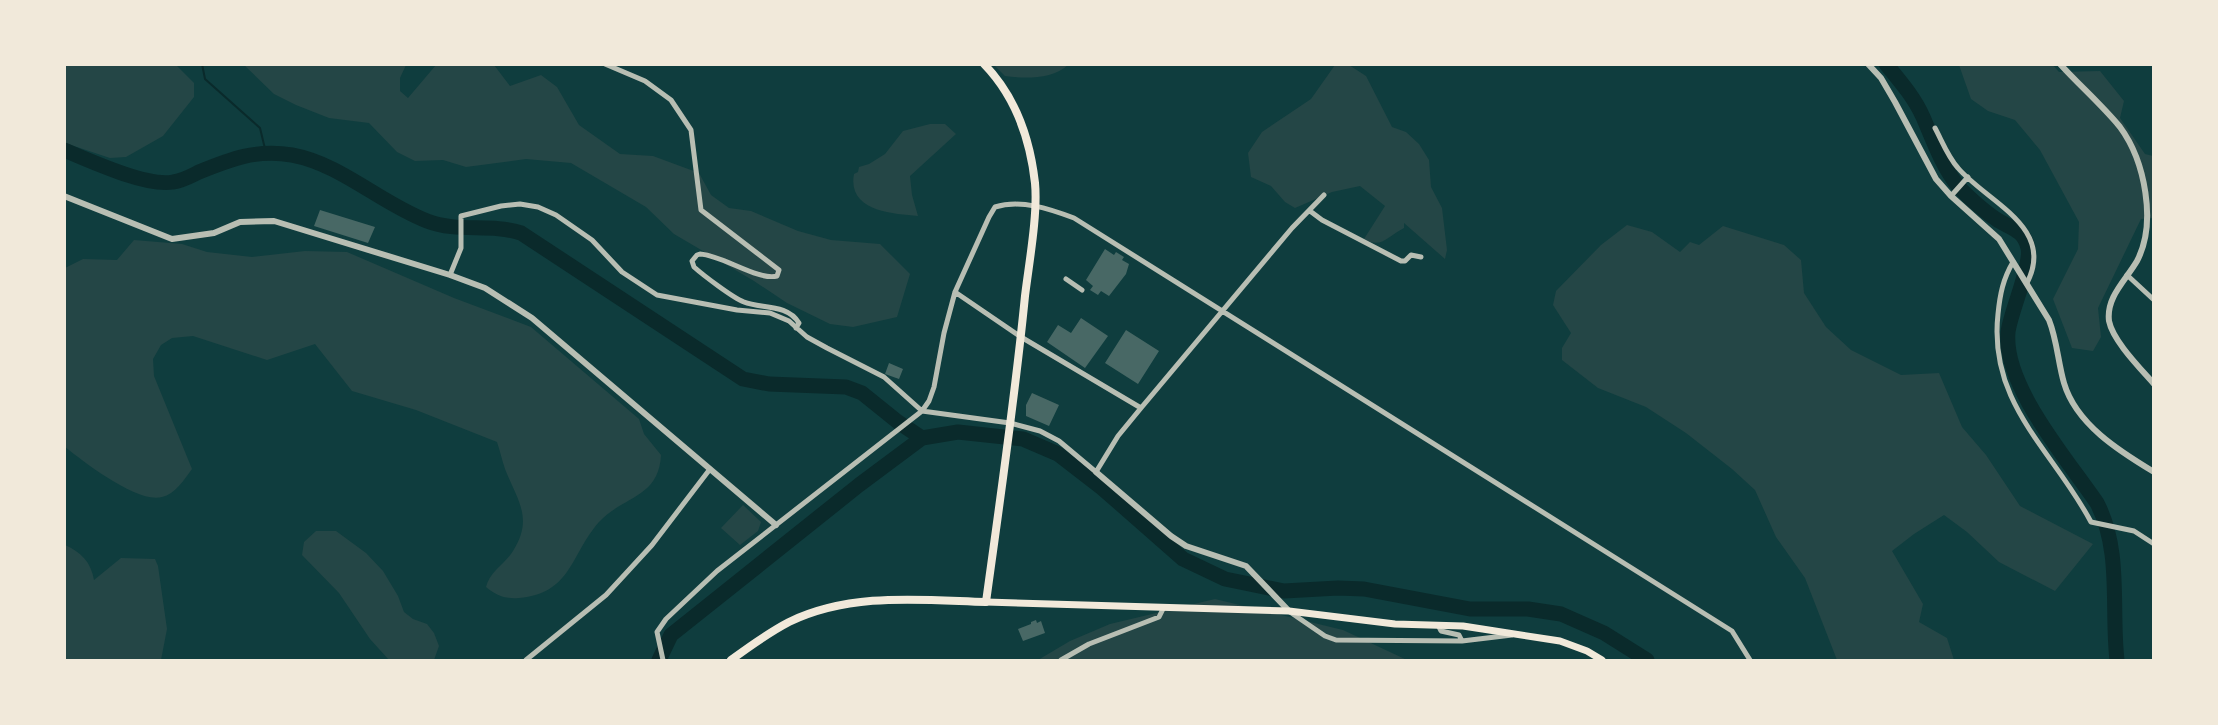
<svg xmlns="http://www.w3.org/2000/svg" width="2218" height="725" font-family="Karla,sans-serif">
	<rect width="100%" height="100%" fill="#0f3d3e"/>
	<path fill="#244646" d="M 2052,64 L 2059,72 L 2100,71 L 2124,101 L 2120,118 L 2145,154 L 2153,156 L 2153,218 L 2141,219 L 2098,308 L 2101,337 L 2093,351 L 2072,348 L 2053,299 L 2078,249 L 2079,222 L 2040,150 L 2015,120 L 1988,111 L 1971,99 L 1959,65 Z
		M 64,65 L 176,65 L 194,83 L 194,97 L 163,136 L 126,157 L 110,158 L 65,143 Z
		M 244,65 L 406,65 L 400,78 L 400,91 L 408,98 L 436,65 L 494,65 L 510,86 L 541,75 L 557,87 L 579,125 L 620,154 L 653,156 L 699,173 L 711,195 L 729,208 L 751,211 L 798,231 L 831,240 L 880,244 L 910,274 L 897,317 L 853,327 L 830,324 L 787,303 L 754,281 L 674,234 L 646,207 L 571,163 L 526,159 L 466,167 L 443,160 L 415,161 L 397,152 L 369,123 L 329,118 L 296,105 L 274,94 Z
		M 994,65 L 1068,65 C 1053,79 1025,79 1005,76 Z
		M 1335,65 L 1349,65 L 1366,76 L 1392,127 L 1406,132 L 1419,144 L 1429,160 L 1431,187 L 1442,208 L 1447,250 L 1445,259 L 1404,223 L 1404,228 C 1387,237 1381,249 1364,239 L 1385,206 L 1360,186 L 1332,192 L 1295,208 L 1285,202 L 1271,186 L 1251,177 L 1248,153 L 1262,132 L 1311,99 Z
		M 930,124 L 945,124 L 956,134 L 910,176 L 912,195 L 918,216 C 892,214 847,211 854,174 L 858,172 L 859,167 L 869,164 L 885,154 L 903,131 Z
		M 1627,225 L 1652,232 L 1680,252 L 1690,242 L 1699,245 L 1723,226 L 1784,245 L 1801,260 L 1804,293 L 1826,327 L 1851,350 L 1901,375 L 1939,373 L 1962,427 L 1986,455 L 2020,506 L 2093,544 L 2055,591 L 1999,562 L 1967,532 L 1944,515 L 1914,534 L 1892,551 L 1923,604 L 1919,622 L 1947,638 L 1954,660 L 1837,660 L 1805,578 L 1776,537 L 1755,490 L 1732,469 L 1686,433 L 1646,407 L 1598,388 L 1562,360 L 1562,348 L 1571,333 L 1553,305 L 1556,291 L 1601,245 Z
		M 134,240 L 182,244 L 207,252 L 252,257 L 305,251 L 347,252 L 454,298 L 531,327 L 639,419 L 644,434 L 661,455 C 659,498 623,496 599,522 C 570,555 572,593 519,598 C 505,599 497,596 486,587 C 490,571 505,564 513,551 C 534,518 517,500 505,469 C 502,460 500,451 497,442 L 416,410 L 352,391 L 315,344 L 267,360 L 193,336 L 172,338 L 161,345 L 153,359 L 154,376 L 192,469 C 184,480 175,494 162,497 C 138,504 84,462 65,447 L 65,268 L 83,259 L 117,260 Z
		M 743,505 L 761,522 L 758,531 L 740,545 L 721,528 Z
		M 316,531 L 336,531 L 366,553 L 383,571 L 398,596 L 404,612 L 413,619 L 427,624 L 434,633 L 439,646 L 434,660 L 389,660 L 370,639 L 339,593 L 302,555 L 304,542 Z
		M 65,545 C 81,552 91,562 94,580 L 121,558 L 155,559 L 158,566 L 167,629 L 161,660 L 65,660 Z
		M 1215,599 L 1343,630 L 1407,660 L 1038,660 L 1070,641 L 1110,624 Z"/>
	<g fill="none" stroke-linecap="round" stroke-linejoin="round">
		<path stroke="#0a2a2b" stroke-width="2" d="M 202,64 L 205,79 L 260,128 L 266,153"/>
		<path stroke="#0a2a2b" stroke-width="15" d="M 1886,64 C 1900,81 1914,97 1923,117 C 1933,140 1942,166 1958,186 C 1967,196 1985,212 1996,219 C 2009,228 2024,229 2028,248 C 2032,265 2011,310 2008,332 C 2003,386 2068,460 2097,503 C 2122,551 2111,609 2117,660
			M 64,150 C 90,161 147,187 173,182 C 182,181 191,176 199,172 C 231,159 256,149 292,155 C 341,164 380,203 427,221 C 458,233 490,223 521,233 L 743,379 L 769,384 L 846,387 L 862,393 L 898,422 L 922,438
			M 659,660 L 671,635 L 859,485 L 922,438 L 958,432 L 1023,439 L 1058,454 L 1102,488 L 1183,559 L 1225,579 L 1284,591 L 1338,588 L 1364,589 L 1470,609 L 1528,609 L 1561,614 L 1604,633 L 1647,660"/>
	</g>
	<path fill="#486865" d="M 320,210 L 375,227 L 368,243 L 314,226 Z
		M 1105,249 L 1114,255 L 1116,252 L 1124,257 L 1122,260 L 1129,264 L 1126,274 L 1109,296 L 1101,291 L 1098,295 L 1090,290 L 1093,286 L 1086,280 Z
		M 1081,318 L 1108,336 L 1085,368 L 1047,342 L 1058,325 L 1071,333 Z
		M 1126,330 L 1159,351 L 1138,384 L 1105,363 Z
		M 889,363 L 903,369 L 899,379 L 885,374 Z
		M 1032,393 L 1059,405 L 1049,426 L 1026,416 L 1026,405 Z
		M 1036,620 L 1037,623 L 1041,621 L 1045,633 L 1023,641 L 1018,629 L 1031,624 L 1031,622 Z"/>
	<g fill="none" stroke-linecap="round" stroke-linejoin="round">
		<path stroke="#b8beb3" stroke-width="5" d="M 605,64 L 645,81 L 671,100 L 691,130 L 701,210 L 779,270 L 777,276 C 758,281 722,255 700,254 L 697,255 L 692,261 L 694,267 C 703,275 733,298 744,302 C 760,309 787,303 799,323 L 796,328
			M 1935,128 C 1942,141 1948,157 1958,168 C 1987,202 2056,227 2027,283
			M 1951,196 L 1968,177
			M 1310,211 L 1322,220 L 1401,261 L 1405,261 L 1411,255 L 1421,257
			M 2013,262 C 2003,279 2000,294 1998,314 C 1988,404 2053,450 2091,522 L 2134,531 L 2154,544
			M 450,275 L 461,248 L 461,216 L 501,206 L 520,204 L 538,207 L 556,215 L 592,240 L 622,272 L 657,295 L 737,310 L 770,313 L 789,321 L 807,337 L 827,348 L 884,377 L 922,411 L 1010,423 L 1040,431 L 1059,441 L 1096,472 L 1118,436 L 1141,408 L 1292,228 L 1324,195
			M 2127,275 L 2154,300
			M 1066,279 L 1082,290
			M 955,292 L 1021,337 L 1141,408
			M 1290,612 L 1325,636 L 1336,640 L 1462,641 L 1512,635
			M 1438,625 L 1441,631 L 1459,635 L 1462,641
			M 526,660 L 606,595 L 652,545 L 710,469
			M 663,660 L 657,632 L 666,619 L 717,571 L 922,411 L 929,401 L 934,387 L 944,333 L 955,292 L 989,217 L 995,207 C 1021,199 1050,209 1074,218 L 1732,631 L 1750,660
			M 1061,660 L 1089,644 L 1159,617 L 1164,607"/>
		<path stroke="#b8beb3" stroke-width="6" d="M 1868,64 L 1881,78 L 1895,102 L 1936,179 L 1951,196 L 1999,239 L 2049,320 C 2057,340 2058,362 2064,383 C 2076,424 2119,451 2154,472
			M 2060,64 C 2079,85 2102,105 2120,127 C 2145,161 2157,223 2137,261 C 2126,280 2106,297 2109,321 C 2113,341 2140,368 2154,384
			M 64,196 L 172,239 L 214,233 L 240,222 L 274,221 L 450,275 L 485,288 L 532,318 L 776,525
			M 1096,472 L 1171,536 L 1186,546 L 1246,566 L 1289,611"/>
		<path stroke="#f1e9da" stroke-width="7" d="M 986,602 L 1289,611 L 1395,624 L 1463,626 L 1560,641 L 1587,651 L 1602,660"/>
		<path stroke="#f1e9da" stroke-width="8" d="M 731,660 C 750,646 768,633 789,622 C 851,592 920,600 986,602 C 1000,500 1015,398 1025,296 C 1029,263 1038,214 1035,183 C 1030,138 1016,97 984,64"/>
	</g>
	<rect width="2218" height="725" fill="none" stroke="#f1e9da" stroke-width="132"/>
</svg>
